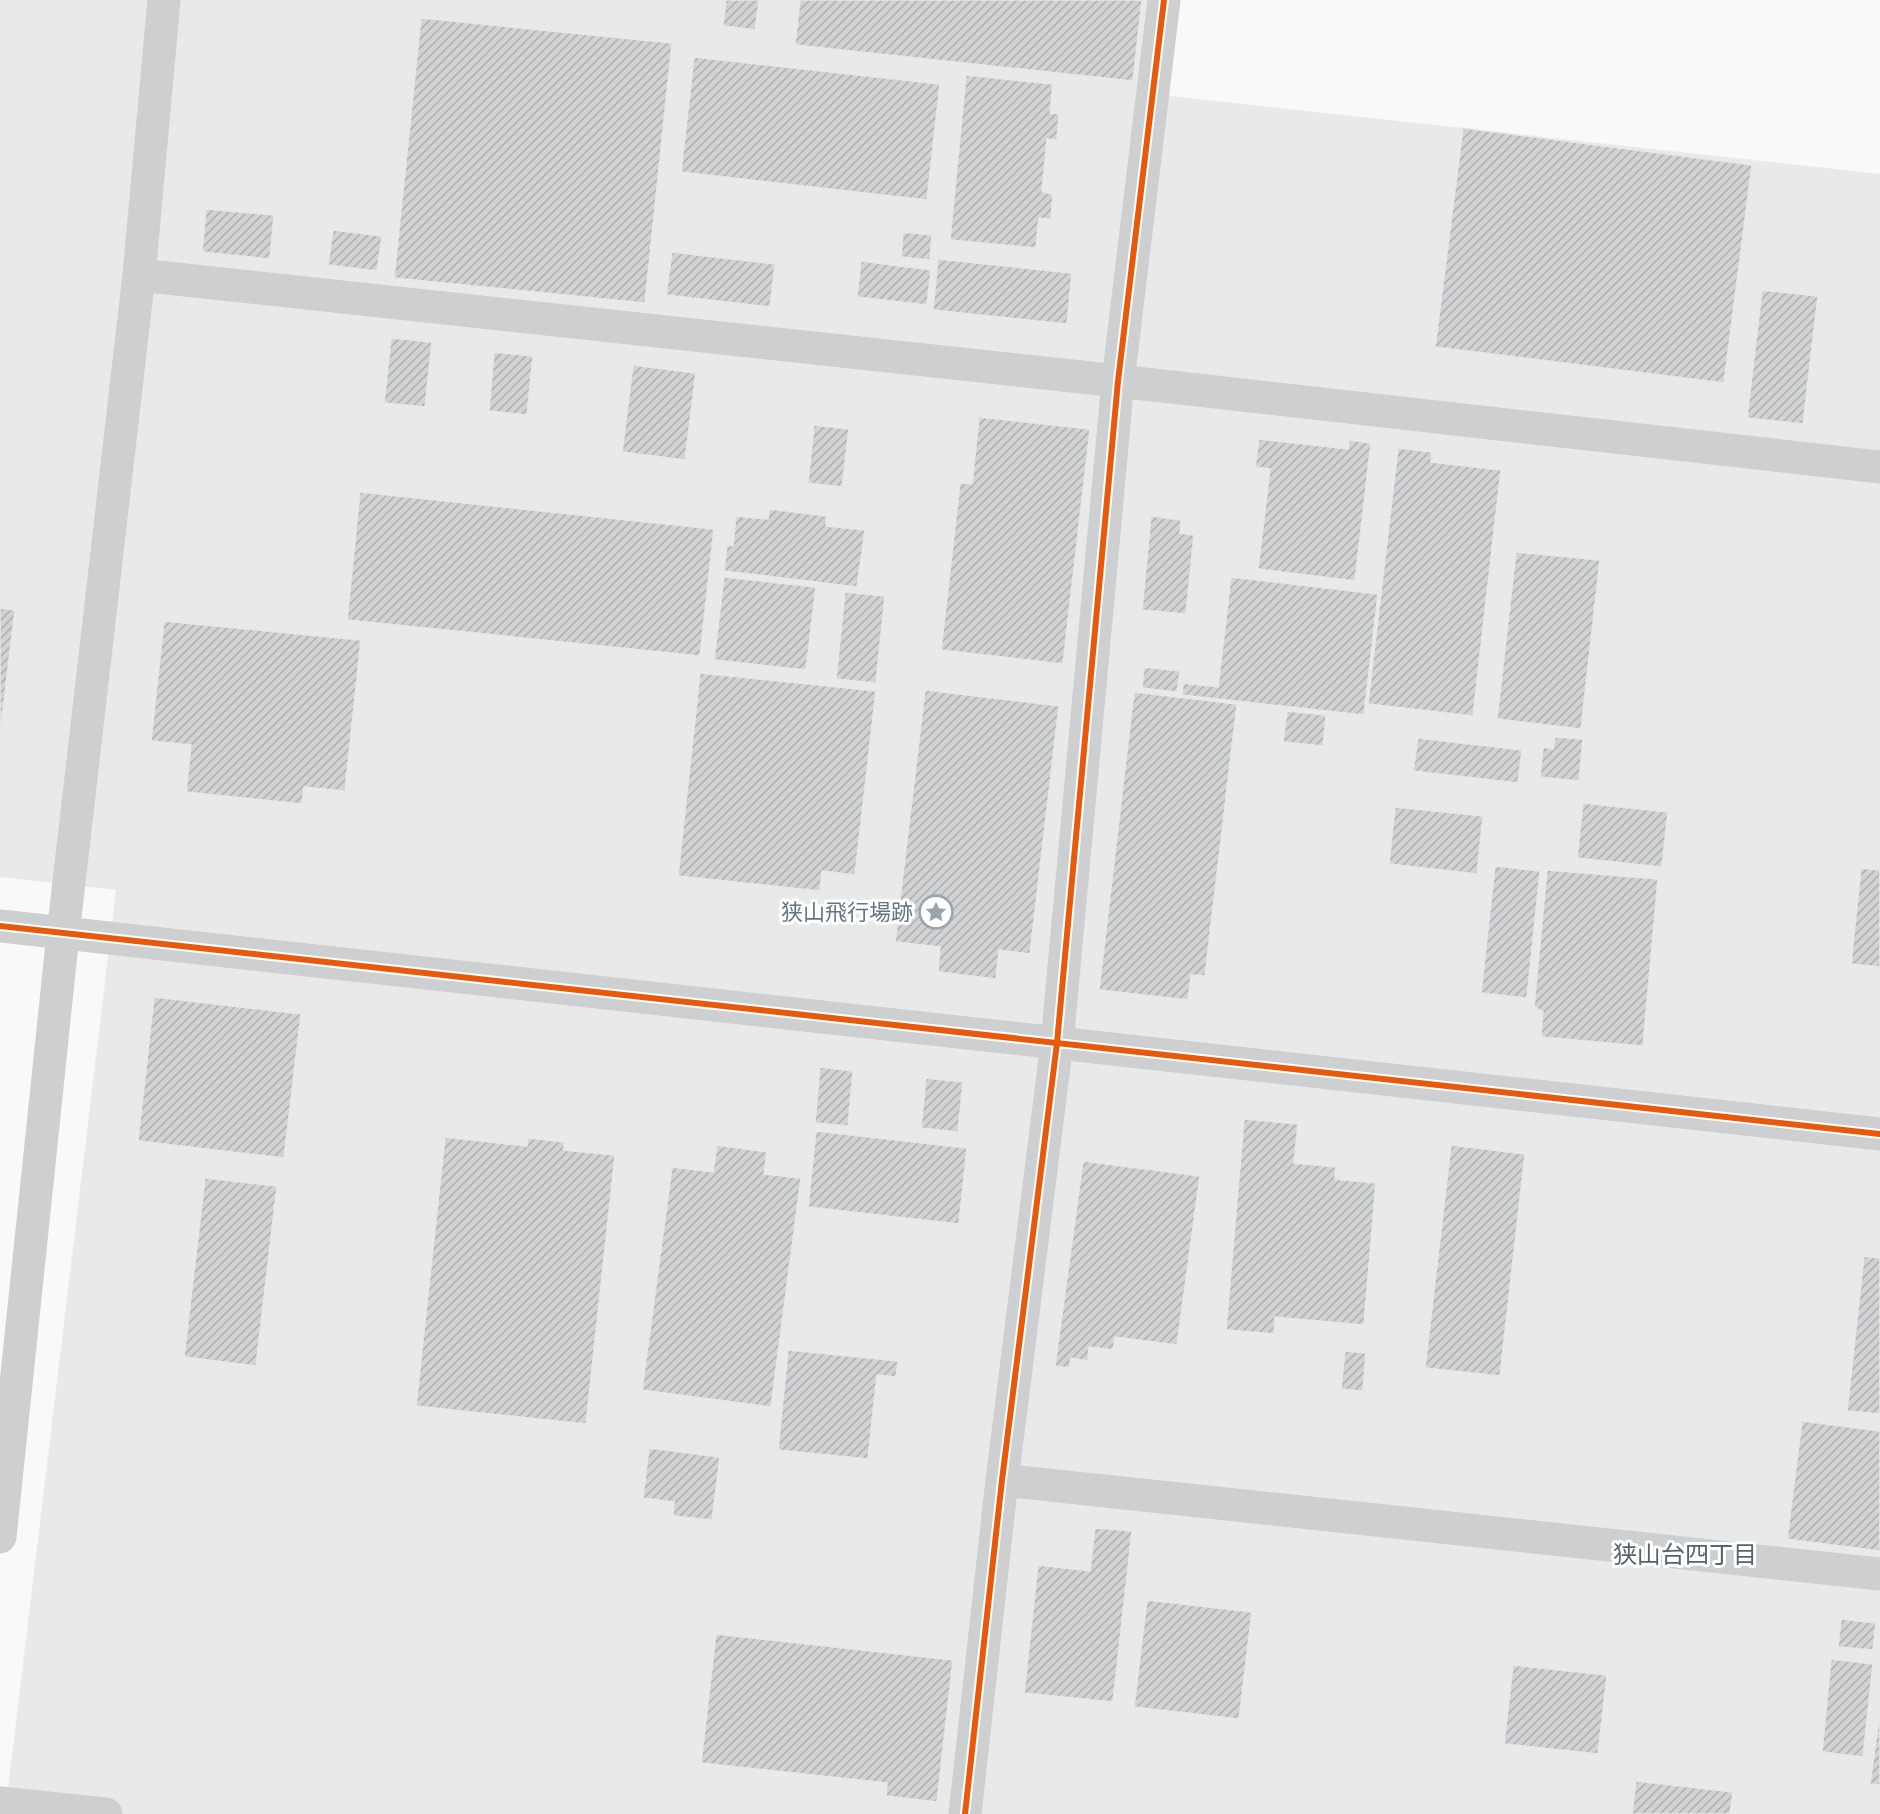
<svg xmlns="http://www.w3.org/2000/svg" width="1880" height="1814" font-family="'Space Grotesk','Noto Sans JP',sans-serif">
	<defs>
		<pattern id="building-hatch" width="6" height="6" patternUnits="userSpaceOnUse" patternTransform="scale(1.5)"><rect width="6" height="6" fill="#d0d2d3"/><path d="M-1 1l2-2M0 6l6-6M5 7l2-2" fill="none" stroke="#acafb1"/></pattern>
	</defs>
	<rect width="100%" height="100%" fill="#f9f9f9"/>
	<path fill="#e8e9e9" d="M 0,0 L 1152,0 L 1143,93 L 1880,174 L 1880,1814 L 5,1814 L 116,890 L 0,877 Z"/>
	<path fill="url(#building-hatch)" stroke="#e8e8e8" stroke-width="1.5" d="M 726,0 L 759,0 L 755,30 L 723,26 Z
		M 800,0 L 1142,0 L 1133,81 L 795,45 Z
		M 421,18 L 672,43 L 645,303 L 394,278 Z
		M 694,57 L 940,84 L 927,200 L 681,172 Z
		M 966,75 L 1053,84 L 1050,113 L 1059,114 L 1057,140 L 1047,139 L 1042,192 L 1053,194 L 1051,219 L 1039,218 L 1036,248 L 950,240 Z
		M 1463,128 L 1752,165 L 1724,383 L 1435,347 Z
		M 206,209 L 274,215 L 270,259 L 202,252 Z
		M 333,230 L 382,236 L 377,271 L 328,265 Z
		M 903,232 L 932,235 L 930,260 L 901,257 Z
		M 672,252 L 775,264 L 770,307 L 666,295 Z
		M 938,259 L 1072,273 L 1067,324 L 933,310 Z
		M 861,261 L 931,270 L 927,305 L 857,297 Z
		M 1762,290 L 1818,296 L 1803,424 L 1747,418 Z
		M 391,338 L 432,342 L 425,407 L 384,403 Z
		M 494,352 L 533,356 L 527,415 L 489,411 Z
		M 633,365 L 696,373 L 685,460 L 622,452 Z
		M 979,417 L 1090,429 L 1063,664 L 941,650 L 960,483 L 972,484 Z
		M 814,425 L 849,429 L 842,487 L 808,483 Z
		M 1259,439 L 1348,449 L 1349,440 L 1371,443 L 1355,581 L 1258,569 L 1270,469 L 1255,467 Z
		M 1398,448 L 1432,452 L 1431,462 L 1501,470 L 1473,716 L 1368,704 Z
		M 360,492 L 714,529 L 700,656 L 347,620 Z
		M 769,509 L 827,516 L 826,526 L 865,530 L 857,587 L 724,571 L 727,545 L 733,546 L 736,516 L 768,519 Z
		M 1151,516 L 1181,520 L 1180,533 L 1194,535 L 1186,614 L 1142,610 Z
		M 1516,552 L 1600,560 L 1581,729 L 1497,719 Z
		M 724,577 L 816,587 L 806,670 L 714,660 Z
		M 1231,577 L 1378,594 L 1364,715 L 1182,695 L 1183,683 L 1218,687 Z
		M 845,592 L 885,596 L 876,683 L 836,679 Z
		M 0,608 L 15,610 L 0,735 Z
		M 164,621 L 361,640 L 345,791 L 304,787 L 302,804 L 186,792 L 191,745 L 151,741 Z
		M 1144,667 L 1180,671 L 1177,692 L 1142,688 Z
		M 700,673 L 876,691 L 855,875 L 822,871 L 820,891 L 678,876 Z
		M 925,690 L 1059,706 L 1030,954 L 999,950 L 996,979 L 938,972 L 940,947 L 895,942 Z
		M 1134,692 L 1237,704 L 1205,976 L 1191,975 L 1188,1000 L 1099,990 Z
		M 1287,711 L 1326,715 L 1323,746 L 1283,742 Z
		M 1555,737 L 1583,739 L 1579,781 L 1540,777 L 1543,747 L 1553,749 Z
		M 1418,738 L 1522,750 L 1518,783 L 1413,771 Z
		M 1583,803 L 1668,812 L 1662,867 L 1577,858 Z
		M 1395,807 L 1483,816 L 1477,874 L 1389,864 Z
		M 1495,866 L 1540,871 L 1527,998 L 1481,993 Z
		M 1861,868 L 1880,870 L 1880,967 L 1851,964 Z
		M 1547,870 L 1658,879 L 1643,1046 L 1541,1037 L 1543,1012 L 1534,1007 Z
		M 154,997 L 301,1014 L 284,1158 L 138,1141 Z
		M 820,1067 L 853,1071 L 848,1126 L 815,1123 Z
		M 926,1078 L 963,1082 L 958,1132 L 921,1128 Z
		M 1244,1119 L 1298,1124 L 1294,1163 L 1336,1167 L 1335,1179 L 1376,1183 L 1364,1325 L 1275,1317 L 1274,1334 L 1226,1330 Z
		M 816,1131 L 967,1148 L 959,1224 L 808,1207 Z
		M 445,1137 L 527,1146 L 528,1138 L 564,1142 L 564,1150 L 615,1155 L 586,1424 L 416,1406 Z
		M 717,1145 L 767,1152 L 764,1174 L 801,1178 L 771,1407 L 642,1390 L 672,1167 L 713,1172 Z
		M 1451,1145 L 1525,1154 L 1500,1376 L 1425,1368 Z
		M 1083,1161 L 1200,1176 L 1177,1345 L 1115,1337 L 1113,1350 L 1089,1347 L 1088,1361 L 1071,1358 L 1069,1368 L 1055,1366 Z
		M 205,1178 L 277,1186 L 256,1366 L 184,1357 Z
		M 1864,1256 L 1880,1258 L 1880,1414 L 1847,1411 Z
		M 788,1350 L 898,1361 L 896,1377 L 877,1375 L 868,1459 L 778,1450 Z
		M 1345,1351 L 1366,1353 L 1363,1391 L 1341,1389 Z
		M 1802,1421 L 1880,1431 L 1880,1551 L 1787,1539 Z
		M 649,1448 L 720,1457 L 712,1520 L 673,1516 L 674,1502 L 643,1498 Z
		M 1095,1528 L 1132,1531 L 1113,1702 L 1024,1693 L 1038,1565 L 1090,1571 Z
		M 1147,1600 L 1252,1612 L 1239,1719 L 1134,1707 Z
		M 1841,1619 L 1876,1623 L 1873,1650 L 1838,1647 Z
		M 716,1634 L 953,1660 L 937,1802 L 886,1796 L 887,1783 L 701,1763 Z
		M 1831,1659 L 1873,1664 L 1863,1757 L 1822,1752 Z
		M 1513,1665 L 1607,1675 L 1598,1754 L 1504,1744 Z
		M 1880,1711 L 1880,1785 L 1870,1784 Z
		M 1636,1781 L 1733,1792 L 1730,1814 L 1632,1814 Z"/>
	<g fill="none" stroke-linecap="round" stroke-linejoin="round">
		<path stroke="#cecfd0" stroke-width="33" d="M 1118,381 L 1880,467
			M 1002,1480 L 1880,1574
			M 965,1814 L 1002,1480 L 1057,1043 L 1118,381 L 1164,0"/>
		<path stroke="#cecfd0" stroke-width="33" d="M 139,275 L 1118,381
			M 0,926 L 1880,1134
			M 0,1537 L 63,934 L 139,275 L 164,0
			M 0,1803 L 106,1814"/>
		<defs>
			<path id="cycleway" d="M 0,926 L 1880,1134
				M 965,1814 L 1002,1480 L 1057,1043 L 1118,381 L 1164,0"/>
		</defs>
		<use href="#cycleway" stroke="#fff" stroke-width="10"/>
		<use href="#cycleway" stroke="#e8590c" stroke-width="6"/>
	</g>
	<defs>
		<symbol id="sight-ring" viewBox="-11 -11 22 22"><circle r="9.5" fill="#fff" stroke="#99a4ac" stroke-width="1.5"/><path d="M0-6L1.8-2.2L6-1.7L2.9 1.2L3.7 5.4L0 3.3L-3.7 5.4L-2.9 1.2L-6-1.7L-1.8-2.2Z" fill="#99a4ac"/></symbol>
	</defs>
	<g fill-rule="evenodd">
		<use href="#sight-ring" x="917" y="893" width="38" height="38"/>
	</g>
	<g text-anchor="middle" stroke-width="6" stroke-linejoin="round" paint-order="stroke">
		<g font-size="22" fill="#657683" stroke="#fff" text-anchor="end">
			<text x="913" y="920">狭山飛行場跡</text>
		</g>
		<g font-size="24" fill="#57646e" stroke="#fff">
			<text x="1685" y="1563">狭山台四丁目</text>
		</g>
	</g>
</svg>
